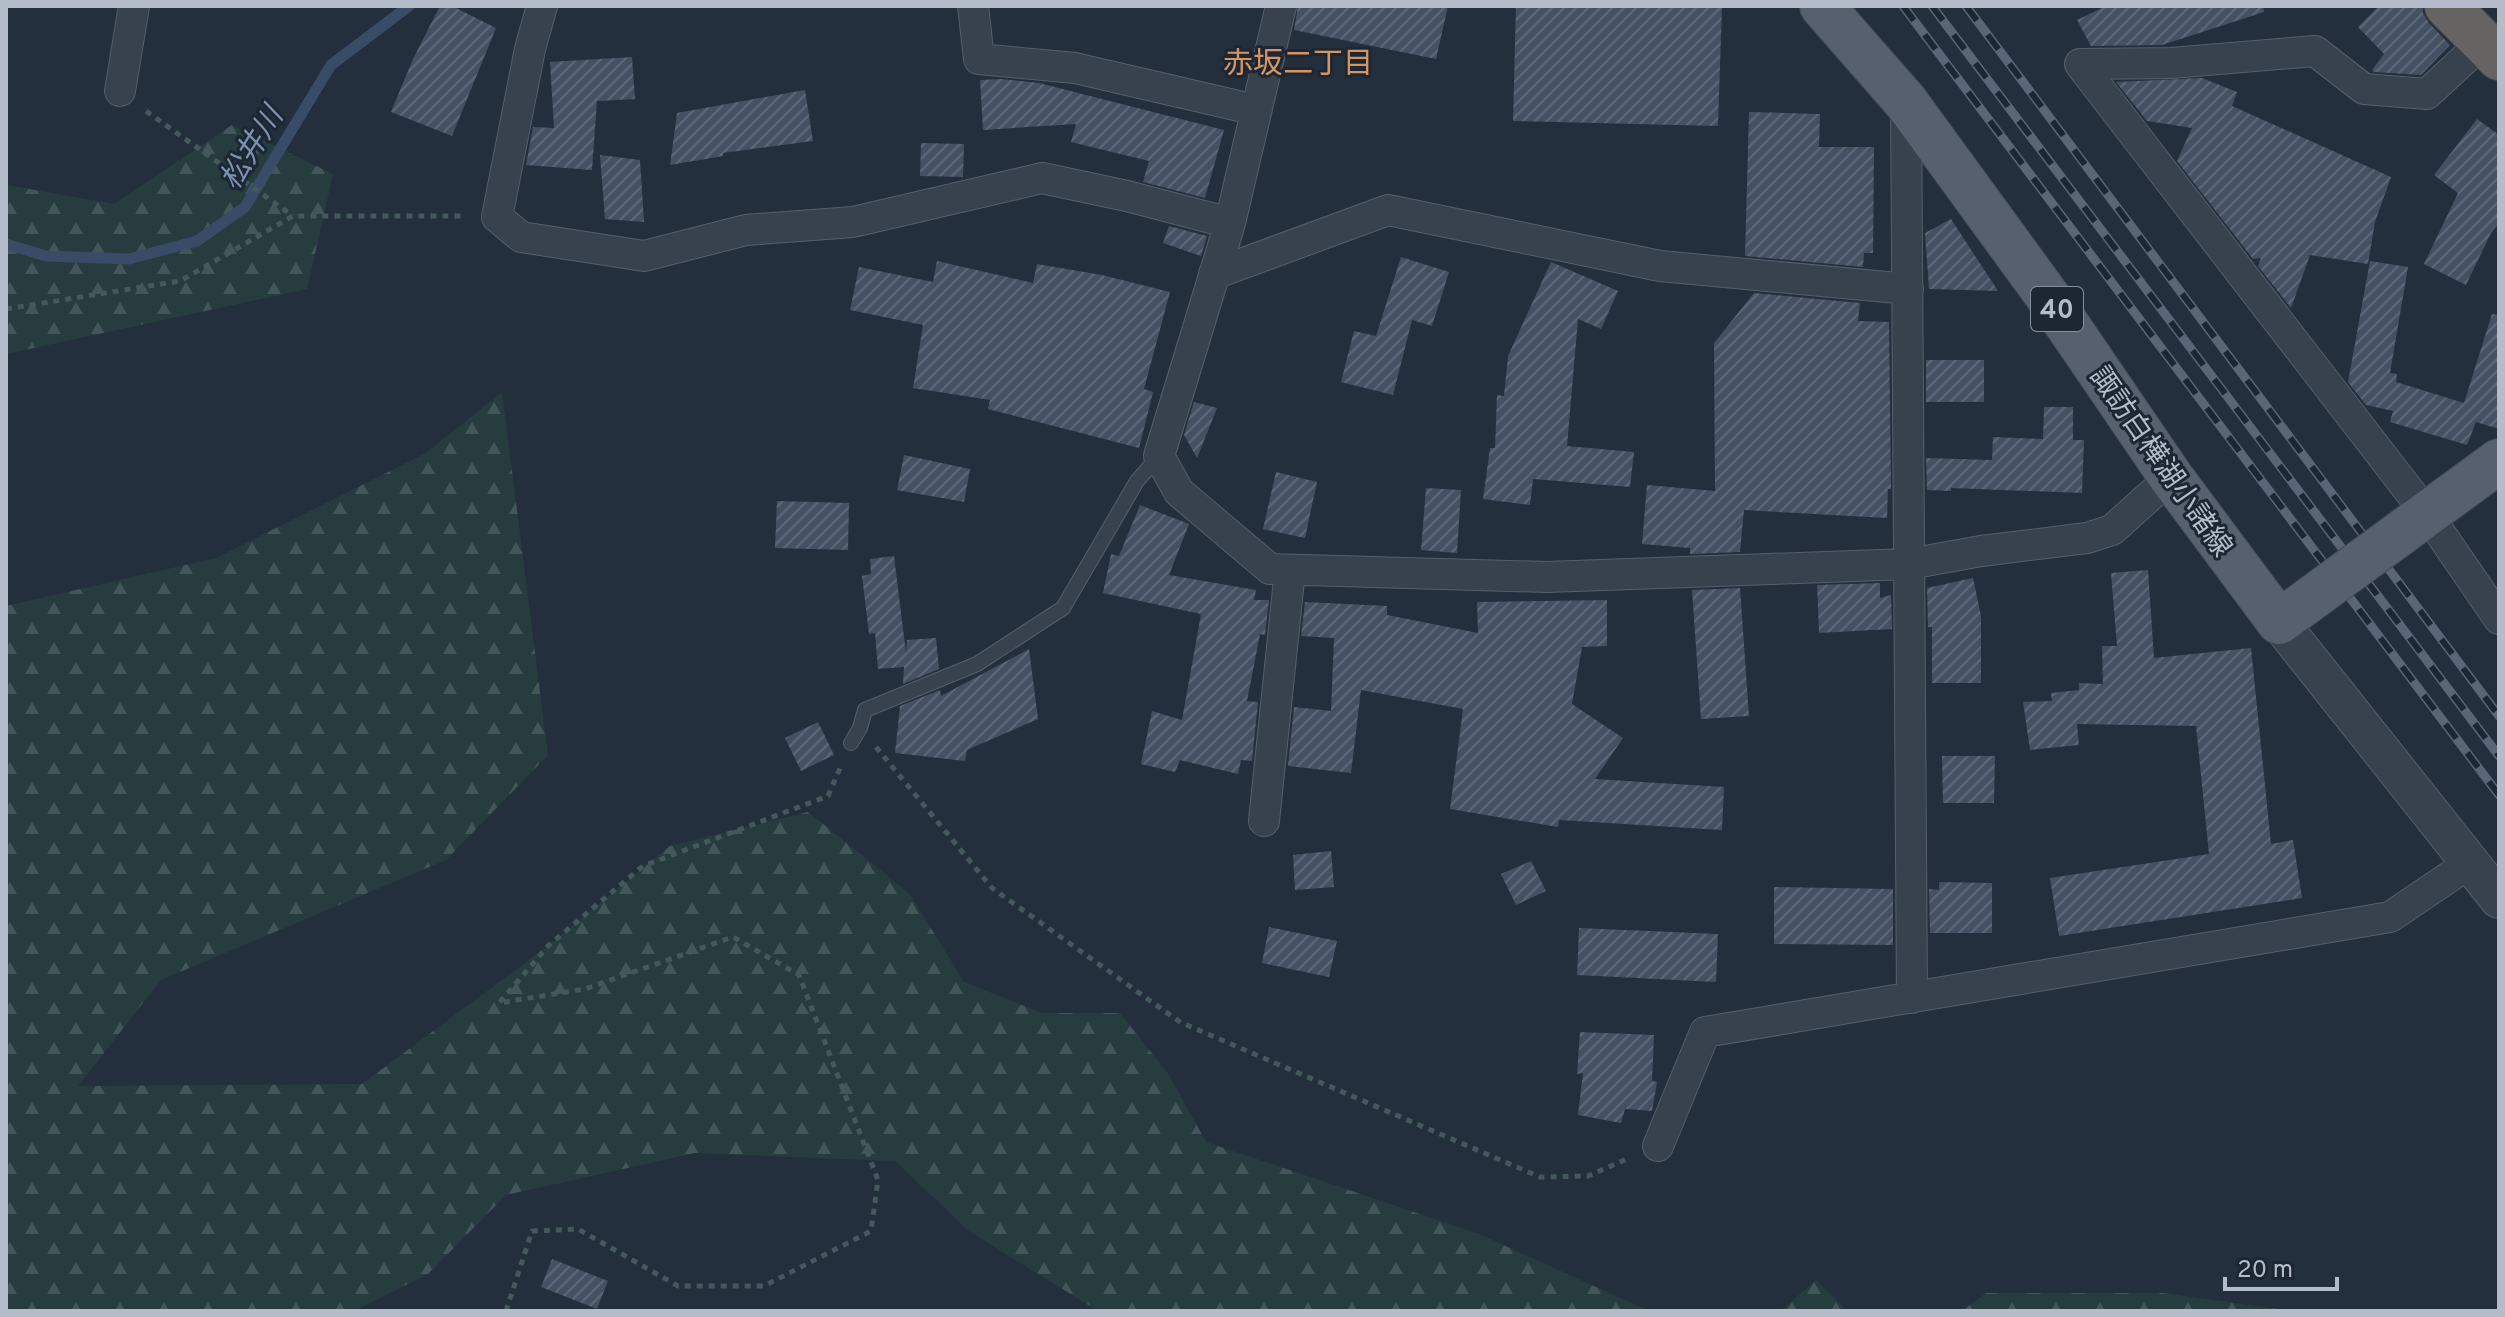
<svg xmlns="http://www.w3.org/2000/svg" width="2505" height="1317" font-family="Overpass,'Noto Sans JP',sans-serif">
	<defs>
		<pattern id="forest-firs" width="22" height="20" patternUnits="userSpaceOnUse" patternTransform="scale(2)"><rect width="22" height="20" fill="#263c3f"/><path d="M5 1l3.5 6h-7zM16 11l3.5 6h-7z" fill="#435659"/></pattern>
		<pattern id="building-hatch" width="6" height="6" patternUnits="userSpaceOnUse" patternTransform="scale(2)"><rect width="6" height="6" fill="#455162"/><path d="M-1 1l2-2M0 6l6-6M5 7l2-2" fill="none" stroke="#5d6877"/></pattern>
	</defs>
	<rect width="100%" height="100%" fill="#242f3e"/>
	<path fill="url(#forest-firs)" d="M 232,125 L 333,174 L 307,289 L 6,354 L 6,185 L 114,204 Z
		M 502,392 L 548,755 L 446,860 L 161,980 L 78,1086 L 362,1084 L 549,945 L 670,846 L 808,812 L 910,894 L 964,982 L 1042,1013 L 1120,1013 L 1169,1075 L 1206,1142 L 1479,1234 L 1649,1311 L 1098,1311 L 969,1231 L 895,1161 L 695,1153 L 506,1195 L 428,1274 L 354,1311 L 6,1311 L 6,606 L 216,558 L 426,453 Z
		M 1816,1280 L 1847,1311 L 1781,1311 Z
		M 1986,1293 L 2163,1293 L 2291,1311 L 1962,1311 Z"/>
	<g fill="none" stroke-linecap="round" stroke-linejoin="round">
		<path stroke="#394c67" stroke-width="11" d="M 6,244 L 46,256 L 129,259 L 197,241 L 245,207 L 331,65 L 409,6"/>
	</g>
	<path fill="url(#building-hatch)" d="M 440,6 L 452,6 L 496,28 L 452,136 L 391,112 L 413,59 Z
		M 1298,6 L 1448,6 L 1436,59 L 1294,30 Z
		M 1516,6 L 1722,6 L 1718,126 L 1513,121 Z
		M 2106,6 L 2263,6 L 2264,12 L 2162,45 L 2091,46 L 2077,20 Z
		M 2379,6 L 2423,6 L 2423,13 L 2429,23 L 2450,45 L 2421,75 L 2374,72 L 2372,70 L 2384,54 L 2358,27 Z
		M 632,57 L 635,99 L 597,101 L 592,170 L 526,165 L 533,127 L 554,128 L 550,62 Z
		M 2202,78 L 2237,92 L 2232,106 L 2391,177 L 2375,222 L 2368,264 L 2310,255 L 2291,308 L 2258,266 L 2261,258 L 2253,259 L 2177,161 L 2192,128 L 2147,121 L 2116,82 Z
		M 1001,79 L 1039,83 L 1224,130 L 1205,198 L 1143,182 L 1149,161 L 1071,142 L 1076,124 L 983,130 L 980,80 Z
		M 805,90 L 813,141 L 723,153 L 723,156 L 670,165 L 677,113 Z
		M 1749,112 L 1820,114 L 1819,147 L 1874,147 L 1873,253 L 1864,253 L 1863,267 L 1745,256 Z
		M 2477,119 L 2499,135 L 2499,223 L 2491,233 L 2466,285 L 2424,264 L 2458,193 L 2434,175 Z
		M 921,143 L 964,144 L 963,177 L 920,176 Z
		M 600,155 L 640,160 L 644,222 L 605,219 Z
		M 1951,219 L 1998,291 L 1929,289 L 1925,233 Z
		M 1169,226 L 1207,236 L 1201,256 L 1163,243 Z
		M 1401,257 L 1449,272 L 1432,326 L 1412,320 L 1393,395 L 1341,382 L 1354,331 L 1376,336 Z
		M 937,261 L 1033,283 L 1037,264 L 1102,275 L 1170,292 L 1144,389 L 1153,392 L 1139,448 L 988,409 L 990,400 L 913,388 L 923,325 L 850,310 L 859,267 L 933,282 Z
		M 2370,261 L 2408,267 L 2390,373 L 2397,374 L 2396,382 L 2464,403 L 2492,314 L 2499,315 L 2499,429 L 2476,422 L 2467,445 L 2390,422 L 2393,411 L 2366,405 L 2348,382 Z
		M 1551,262 L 1618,291 L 1601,329 L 1578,319 L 1567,446 L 1634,452 L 1630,487 L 1533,479 L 1530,505 L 1483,499 L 1490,448 L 1495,448 L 1497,395 L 1504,396 L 1508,356 Z
		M 1754,293 L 1860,303 L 1858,321 L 1889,322 L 1891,489 L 1888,489 L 1887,518 L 1744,510 L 1740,552 L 1690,554 L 1690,548 L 1642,544 L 1647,485 L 1715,491 L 1714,343 Z
		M 1926,360 L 1984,360 L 1984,402 L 1926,402 Z
		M 1194,402 L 1217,408 L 1197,458 L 1184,435 Z
		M 2044,407 L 2073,407 L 2073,440 L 2084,440 L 2082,493 L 1951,488 L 1951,491 L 1927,490 L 1926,458 L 1992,460 L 1993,437 L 2043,439 Z
		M 904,455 L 970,469 L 964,502 L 897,490 Z
		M 1276,472 L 1317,482 L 1305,538 L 1263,529 Z
		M 1426,488 L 1461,490 L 1457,553 L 1421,550 Z
		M 777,501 L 849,503 L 848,550 L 775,548 Z
		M 1140,505 L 1189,524 L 1169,575 L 1256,590 L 1254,600 L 1269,600 L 1265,635 L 1260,634 L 1247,701 L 1258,702 L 1252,761 L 1241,760 L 1238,774 L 1180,760 L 1175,772 L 1141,764 L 1152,711 L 1182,720 L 1201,614 L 1103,593 L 1111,554 L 1119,556 Z
		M 894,556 L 906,653 L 907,640 L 936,638 L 939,669 L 903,684 L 904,667 L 878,669 L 875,633 L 869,634 L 862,576 L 871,574 L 870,559 Z
		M 2148,570 L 2154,658 L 2251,648 L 2271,844 L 2293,840 L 2302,898 L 2059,936 L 2050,878 L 2209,854 L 2196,726 L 2077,724 L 2079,745 L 2030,750 L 2023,702 L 2052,701 L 2051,693 L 2079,690 L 2079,683 L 2103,684 L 2102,646 L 2117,646 L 2111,573 Z
		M 1973,578 L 1981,616 L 1981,683 L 1932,683 L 1932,627 L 1928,627 L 1927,588 Z
		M 1880,583 L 1880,598 L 1891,595 L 1892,629 L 1819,633 L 1817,585 Z
		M 1740,588 L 1749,716 L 1701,719 L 1692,590 Z
		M 1607,600 L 1607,646 L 1582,647 L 1572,704 L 1623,738 L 1595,779 L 1724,787 L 1722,830 L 1559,820 L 1558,827 L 1450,809 L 1463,709 L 1361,690 L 1351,773 L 1288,766 L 1294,707 L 1331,711 L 1334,638 L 1301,636 L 1305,602 L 1387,606 L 1387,615 L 1478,633 L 1477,602 Z
		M 1029,649 L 1038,719 L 967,750 L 965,761 L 895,753 L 900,706 L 940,690 L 941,696 Z
		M 818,722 L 834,755 L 801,771 L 785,738 Z
		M 1942,756 L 1995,756 L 1994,803 L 1943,803 Z
		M 1331,851 L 1334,887 L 1295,890 L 1293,855 Z
		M 1531,861 L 1546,891 L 1516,905 L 1501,874 Z
		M 1939,882 L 1992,883 L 1992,933 L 1930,933 L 1929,889 L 1939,890 Z
		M 1774,887 L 1893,889 L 1893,945 L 1774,944 Z
		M 1269,927 L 1337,941 L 1329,977 L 1262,963 Z
		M 1579,928 L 1718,934 L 1716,982 L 1577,975 Z
		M 1580,1032 L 1654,1035 L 1652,1081 L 1657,1082 L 1652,1111 L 1625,1109 L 1621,1123 L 1578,1115 L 1583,1073 L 1577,1074 Z
		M 552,1259 L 608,1281 L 597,1309 L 541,1287 Z"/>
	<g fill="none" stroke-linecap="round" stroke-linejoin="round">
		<defs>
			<path id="service" d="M 851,743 L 860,728 L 865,710 L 977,664 L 1063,608 L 1137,481 L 1159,456"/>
			<path id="minor" d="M 542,6 L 530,49 L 497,217 L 521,237 L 644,256 L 746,230 L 853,222 L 1042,178 L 1127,196 L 1230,223
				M 973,6 L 979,59 L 1075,68 L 1256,110
				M 1281,6 L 1230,223 L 1159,456 L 1179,492 L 1270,569 L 1547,577 L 1909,564 L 1981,551 L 2087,538 L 2112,530 L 2171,477
				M 2483,42 L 2427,94 L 2364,89 L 2315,51 L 2171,63 L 2080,64 L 2427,514 L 2499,619
				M 120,91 L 134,6
				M 1906,102 L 1912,998
				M 1214,274 L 1388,210 L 1660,266 L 1908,289
				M 1264,821 L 1290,570
				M 1658,1146 L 1705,1032 L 2390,917 L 2470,863"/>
			<path id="tertiary" d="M 2279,622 L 2499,899"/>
			<path id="primary" d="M 1822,6 L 1906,102 L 2051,301 L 2171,477 L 2279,622 L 2305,603
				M 2417,521 L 2499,461"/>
			<path id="trunk" d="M 2447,6 L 2499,58"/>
		</defs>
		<use href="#service" stroke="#565f6c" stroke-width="16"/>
		<use href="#minor" stroke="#565f6c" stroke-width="32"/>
		<use href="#tertiary" stroke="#565f6c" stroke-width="40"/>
		<use href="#primary" stroke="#414a57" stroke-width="46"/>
		<use href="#trunk" stroke="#434c59" stroke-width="46"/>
		<path stroke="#44595c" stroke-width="5" stroke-dasharray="6 6" stroke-linecap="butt" d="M 146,111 L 293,216
			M 6,309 L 180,281 L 293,216 L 465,216
			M 876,747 L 992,888 L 1180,1022 L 1540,1177 L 1588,1176 L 1629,1158
			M 506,1311 L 532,1231 L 578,1229 L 678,1286 L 764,1286 L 871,1231 L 878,1180 L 799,975 L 733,937 L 585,989 L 499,1003 L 549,945 L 643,866 L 828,796 L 841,766"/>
		<use href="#service" stroke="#38414e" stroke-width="14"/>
		<use href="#minor" stroke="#38414e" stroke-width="30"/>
		<use href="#tertiary" stroke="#38414e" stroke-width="38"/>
		<use href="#primary" stroke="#56606e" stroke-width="44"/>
		<use href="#trunk" stroke="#656462" stroke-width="44"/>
		<defs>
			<path id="rail" d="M 1903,6 L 2499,795
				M 1932,6 L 2499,756
				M 1966,6 L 2499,716"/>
		</defs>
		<use href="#rail" stroke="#5a6575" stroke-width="9"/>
		<use href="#rail" stroke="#1d2633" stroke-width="6" stroke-dasharray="18" stroke-linecap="butt"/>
		<defs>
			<path id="primary-bridge" d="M 2305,603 L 2417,521"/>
		</defs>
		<use href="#primary-bridge" stroke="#414a57" stroke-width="46" stroke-linecap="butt"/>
		<use href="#primary-bridge" stroke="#56606e" stroke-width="44"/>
	</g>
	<g text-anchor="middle" stroke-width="6" stroke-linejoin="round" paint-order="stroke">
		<rect fill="#1d2633" stroke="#878f9c" stroke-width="2" x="2031" y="287" width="52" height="44" rx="6"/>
		<g font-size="26" font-weight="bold" fill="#b4bcc9">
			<text x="2057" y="318">40</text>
		</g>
		<g font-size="28" fill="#b4bcc9" stroke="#1d2633">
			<text transform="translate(2162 461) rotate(55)" y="10">諏訪白樺湖小諸線</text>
		</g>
		<g font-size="30" fill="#d59563" stroke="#1d2633">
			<text x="1298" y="73">赤坂二丁目</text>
		</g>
		<g font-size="30" font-style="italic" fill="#7c92b1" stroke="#1d2633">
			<text transform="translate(251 148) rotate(-58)" y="10">松井川</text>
		</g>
	</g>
	<rect width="2505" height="1317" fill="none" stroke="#b4bcc9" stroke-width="16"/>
	<path d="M2225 1277v12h112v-12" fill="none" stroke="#b4bcc9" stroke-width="4"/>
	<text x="2237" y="1277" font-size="24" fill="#b4bcc9" stroke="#1d2633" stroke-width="6" paint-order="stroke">20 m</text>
</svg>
